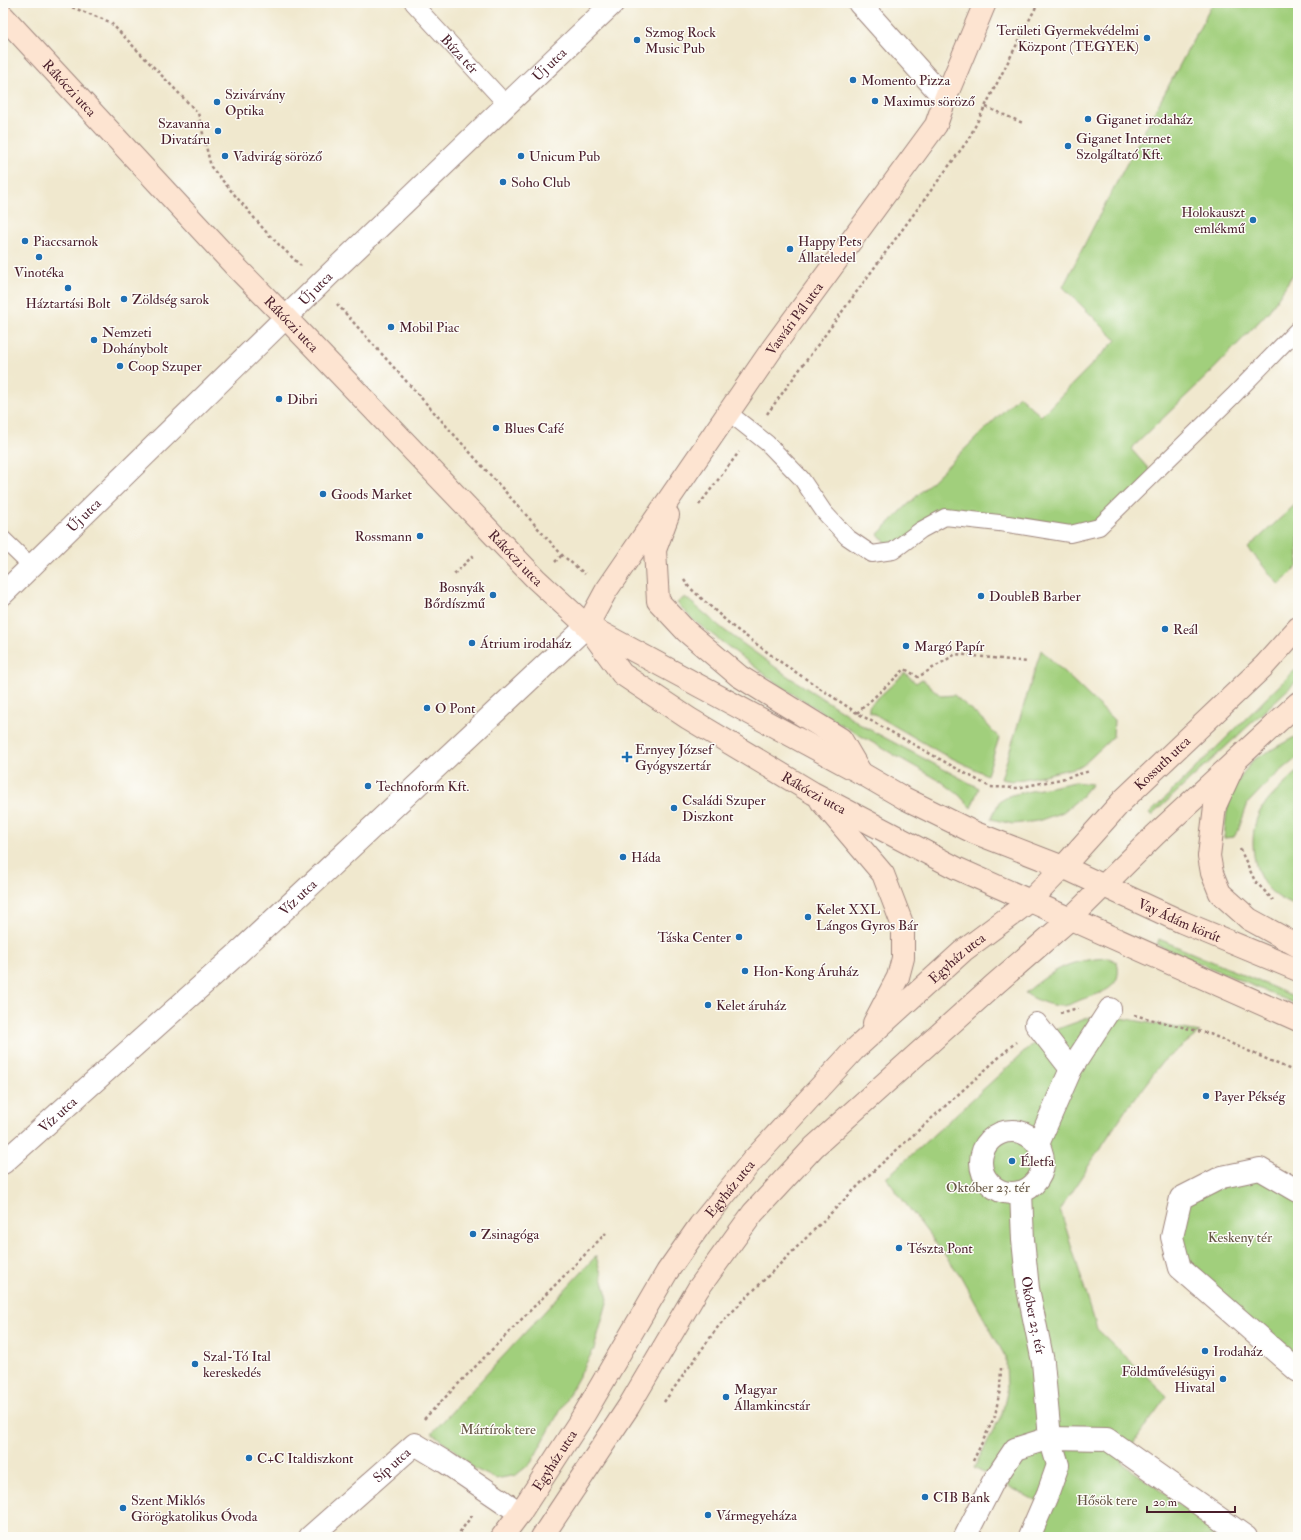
<svg xmlns="http://www.w3.org/2000/svg" width="1301" height="1540" font-family="'IM FELL Double Pica',serif">
	<rect width="100%" height="100%" fill="#fdfcf7"/>
	<filter id="ink" filterUnits="userSpaceOnUse"><feTurbulence type="fractalNoise" baseFrequency=".025" numOctaves="2"/><feDisplacementMap in="SourceGraphic" scale="8" xChannelSelector="R" yChannelSelector="G"/><feConvolveMatrix kernelMatrix="1 2 1 2 8 2 1 2 1" color-interpolation-filters="sRGB"/></filter>
	<filter id="wash" filterUnits="userSpaceOnUse"><feTurbulence type="fractalNoise" baseFrequency=".012" numOctaves="4" result="noise"/><feDisplacementMap in="SourceGraphic" scale="16" xChannelSelector="R" yChannelSelector="G"/><feGaussianBlur stdDeviation="0.9" result="paint"/><feColorMatrix in="noise" values="0 0 0 0 0 0 0 0 0 0 0 0 0 0 0 0 0 1.4 0 .05"/><feComposite in="paint" operator="in"/></filter>
	<g filter="url(#wash)">
		<rect width="100%" height="100%" fill="#f0e8ce"/>
		<path fill="#a1cf7c" stroke="#767754" d="M 1213,3 L 1298,3 L 1298,267 L 1269,311 L 1213,370 L 1131,449 L 1154,475 L 1099,527 L 1070,534 L 946,517 L 893,551 L 878,534 L 1019,396 L 1041,416 L 1116,340 L 1063,287 L 1104,206 Z
			M 1298,502 L 1298,566 L 1279,585 L 1248,548 Z
			M 685,597 L 724,630 L 789,677 L 842,711 L 863,726 L 979,788 L 971,808 L 959,795 L 942,782 L 840,724 L 776,683 L 693,620 L 677,603 Z
			M 1041,650 L 1114,720 L 1113,737 L 1082,766 L 1044,775 L 1012,781 L 1001,779 Z
			M 1298,667 L 1298,680 L 1151,816 L 1149,814 Z
			M 905,673 L 916,683 L 922,679 L 941,696 L 954,695 L 984,721 L 999,738 L 987,775 L 941,753 L 869,711 L 869,706 Z
			M 1298,735 L 1298,757 L 1269,781 L 1248,803 L 1239,828 L 1234,837 L 1224,838 L 1227,810 L 1231,793 L 1242,775 L 1253,760 Z
			M 1297,772 L 1298,774 L 1298,907 C 1287,902 1275,897 1267,887 C 1251,869 1248,829 1262,808 C 1272,795 1285,784 1297,772 Z
			M 1075,782 L 1092,784 L 1081,797 L 1063,812 L 1038,821 L 1013,824 L 991,819 L 999,802 L 1011,795 Z
			M 1159,939 L 1298,998 L 1298,1005 L 1157,945 Z
			M 1109,958 L 1117,962 C 1124,988 1101,993 1083,999 C 1077,1001 1069,1006 1062,1006 C 1049,1006 1036,1000 1025,993 C 1056,968 1069,960 1109,958 Z
			M 1099,1014 L 1200,1032 L 1163,1061 L 1125,1111 L 1060,1209 L 1097,1329 L 1167,1396 L 1146,1425 L 1121,1462 L 1224,1537 L 1026,1537 L 1042,1504 L 974,1468 L 1002,1414 L 1007,1392 L 1006,1358 L 960,1275 L 886,1178 L 1044,1034 Z
			M 1259,1177 L 1298,1199 L 1298,1361 L 1185,1266 L 1177,1238 L 1186,1200 L 1227,1181 Z
			M 596,1256 L 608,1299 L 594,1349 L 531,1463 L 516,1475 L 496,1479 L 473,1468 L 452,1448 L 432,1433 Z"/>
	</g>
	<g filter="url(#ink)">
		<g fill="none" stroke-linecap="round" stroke-linejoin="round">
			<defs>
				<g id="lane">
					<path id="s1" d="M 413,3 L 507,105"/>
					<path d="M 729,413 L 767,443 L 801,478 L 824,512 L 847,537 L 872,554 L 893,551 L 921,530 L 945,517 L 1008,524 L 1070,534 L 1099,527 L 1233,396 L 1298,329"/>
					<path d="M 3,539 L 31,566"/>
				</g>
				<g id="street">
					<path d="M 859,3 L 945,99"/>
					<path id="s2" d="M 3,594 L 330,274 L 613,3"/>
					<path d="M 1036,1024 L 1071,1069"/>
					<circle cx="1012" cy="1162" r="31"/>
					<path d="M 1038,1144 L 1071,1069 L 1110,1009"/>
					<path id="s3" d="M 3,1163 L 236,955 L 587,626"/>
					<path d="M 1298,1191 L 1260,1169 L 1222,1177 L 1181,1198 L 1172,1237 L 1180,1268 L 1298,1371"/>
					<path id="s4" d="M 1021,1192 L 1023,1240 L 1028,1289 L 1043,1362 L 1050,1438 L 1058,1465 L 1048,1493 L 1029,1537"/>
					<path id="s5" d="M 310,1537 L 415,1444 L 445,1462 L 520,1513"/>
					<path d="M 965,1537 L 993,1482 L 1015,1449 L 1050,1438 L 1107,1439 L 1246,1537"/>
				</g>
				<g id="secondary">
					<path id="s6" d="M 3,16 L 234,265 L 286,318 L 536,579 L 587,626 L 622,674 L 688,718 L 813,793 L 956,868 L 1298,1020"/>
					<path d="M 668,515 L 655,550 L 658,601 L 686,631 L 739,676 L 841,739 L 861,773"/>
					<path id="s7" d="M 587,626 L 606,591 L 774,346 L 936,125 L 945,99 L 985,3"/>
					<path id="s8" d="M 592,628 L 861,773 L 904,798 L 973,832 L 1063,867 L 1182,922 L 1298,970"/>
					<path d="M 1233,767 L 1215,806 L 1209,856 L 1212,873 L 1220,893 L 1249,919 L 1298,946"/>
					<path d="M 821,801 L 883,874 L 903,926 L 903,958 L 898,977 L 874,1023"/>
					<path id="s9" d="M 502,1537 L 520,1513 L 585,1413 L 667,1272 L 700,1225 L 752,1161 L 854,1050 L 963,951 L 1030,901 L 1063,867 L 1123,800 L 1264,666 L 1298,628"/>
					<path d="M 542,1537 L 629,1406 L 698,1289 L 753,1213 L 814,1147 L 994,985 L 1070,919 L 1155,835 L 1298,703"/>
				</g>
			</defs>
			<use href="#lane" stroke="#9d847c" stroke-width="18"/>
			<use href="#street" stroke="#9d847c" stroke-width="24"/>
			<use href="#secondary" stroke="#9d847c" stroke-width="24"/>
			<path stroke="#9d847c" stroke-width="2.5" stroke-dasharray="3 3" stroke-linecap="butt" d="M 61,3 L 110,22 L 198,113 L 211,167 L 267,233 L 301,266
				M 986,107 L 1023,123
				M 337,304 L 562,555 L 585,574
				M 767,414 L 968,140 L 1038,3
				M 699,505 L 739,452
				M 555,562 L 562,555
				M 454,574 L 475,554
				M 684,580 L 689,587 L 732,626 L 782,663 L 857,713 L 990,787 L 1017,788 L 1061,779 L 1090,771
				M 857,713 L 905,669 L 918,677 L 956,654 L 1028,662
				M 1240,849 L 1255,881 L 1273,900
				M 1060,1013 L 1078,1008
				M 1134,1015 L 1210,1034 L 1298,1073
				M 664,1402 L 720,1324 L 869,1175 L 1016,1042
				M 424,1419 L 606,1233
				M 973,1461 L 995,1416 L 1000,1389 L 1001,1368
				M 456,1537 L 474,1513"/>
			<use href="#lane" stroke="#fff" stroke-width="16"/>
			<use href="#street" stroke="#fff" stroke-width="22"/>
			<use href="#secondary" stroke="#fde4d1" stroke-width="22"/>
		</g>
	</g>
	<g fill="#1f6fb2" stroke="#fdfcf7" stroke-width="1.5">
		<circle cx="1147" cy="38" r="4"/>
		<circle cx="637" cy="40" r="4"/>
		<circle cx="853" cy="80" r="4"/>
		<circle cx="875" cy="101" r="4"/>
		<circle cx="217" cy="102" r="4"/>
		<circle cx="1088" cy="119" r="4"/>
		<circle cx="218" cy="131" r="4"/>
		<circle cx="1068" cy="146" r="4"/>
		<circle cx="225" cy="156" r="4"/>
		<circle cx="521" cy="156" r="4"/>
		<circle cx="503" cy="182" r="4"/>
		<circle cx="1253" cy="220" r="4"/>
		<circle cx="25" cy="241" r="4"/>
		<circle cx="790" cy="249" r="4"/>
		<circle cx="39" cy="257" r="4"/>
		<circle cx="68" cy="288" r="4"/>
		<circle cx="124" cy="299" r="4"/>
		<circle cx="391" cy="327" r="4"/>
		<circle cx="94" cy="340" r="4"/>
		<circle cx="120" cy="366" r="4"/>
		<circle cx="279" cy="399" r="4"/>
		<circle cx="496" cy="428" r="4"/>
		<circle cx="323" cy="494" r="4"/>
		<circle cx="420" cy="536" r="4"/>
		<circle cx="493" cy="595" r="4"/>
		<circle cx="981" cy="596" r="4"/>
		<circle cx="1165" cy="629" r="4"/>
		<circle cx="472" cy="643" r="4"/>
		<circle cx="906" cy="646" r="4"/>
		<circle cx="427" cy="708" r="4"/>
		<path d="M625 751h4v4h4v4h-4v4h-4v-4h-4v-4h4z"/>
		<circle cx="368" cy="786" r="4"/>
		<circle cx="674" cy="808" r="4"/>
		<circle cx="623" cy="857" r="4"/>
		<circle cx="808" cy="917" r="4"/>
		<circle cx="739" cy="937" r="4"/>
		<circle cx="745" cy="971" r="4"/>
		<circle cx="708" cy="1005" r="4"/>
		<circle cx="1206" cy="1096" r="4"/>
		<circle cx="1012" cy="1161" r="4"/>
		<circle cx="473" cy="1234" r="4"/>
		<circle cx="899" cy="1248" r="4"/>
		<circle cx="1205" cy="1351" r="4"/>
		<circle cx="195" cy="1364" r="4"/>
		<circle cx="1223" cy="1379" r="4"/>
		<circle cx="726" cy="1397" r="4"/>
		<circle cx="249" cy="1458" r="4"/>
		<circle cx="925" cy="1497" r="4"/>
		<circle cx="123" cy="1508" r="4"/>
		<circle cx="708" cy="1515" r="4"/>
	</g>
	<g text-anchor="middle" stroke-width="3" stroke-linejoin="round" paint-order="stroke">
		<g font-size="14" fill="#4a1f2b" stroke="#fdfcf7" text-anchor="start">
			<text x="1139" y="35" text-anchor="end">Területi Gyermekvédelmi<tspan x="1139" dy="16">Központ (TEGYEK)</tspan></text>
			<text x="645" y="37">Szmog Rock<tspan x="645" dy="16">Music Pub</tspan></text>
			<text x="861" y="85">Momento Pizza</text>
			<text x="225" y="99">Szivárvány<tspan x="225" dy="16">Optika</tspan></text>
			<text x="883" y="106">Maximus söröző</text>
			<text x="1096" y="124">Giganet irodaház</text>
			<text x="210" y="128" text-anchor="end">Szavanna<tspan x="210" dy="16">Divatáru</tspan></text>
			<text x="1076" y="143">Giganet Internet<tspan x="1076" dy="16">Szolgáltató Kft.</tspan></text>
			<text x="233" y="161">Vadvirág söröző</text>
			<text x="529" y="161">Unicum Pub</text>
			<text x="511" y="187">Soho Club</text>
			<text x="1245" y="217" text-anchor="end">Holokauszt<tspan x="1245" dy="16">emlékmű</tspan></text>
			<text x="33" y="246">Piaccsarnok</text>
			<text x="798" y="246">Happy Pets<tspan x="798" dy="16">Állateledel</tspan></text>
			<text x="39" y="277" text-anchor="middle">Vinotéka</text>
			<text x="132" y="304">Zöldség sarok</text>
			<text x="68" y="308" text-anchor="middle">Háztartási Bolt</text>
			<text x="399" y="332">Mobil Piac</text>
			<text x="102" y="337">Nemzeti<tspan x="102" dy="16">Dohánybolt</tspan></text>
			<text x="128" y="371">Coop Szuper</text>
			<text x="287" y="404">Dibri</text>
			<text x="504" y="433">Blues Café</text>
			<text x="331" y="499">Goods Market</text>
			<text x="412" y="541" text-anchor="end">Rossmann</text>
			<text x="485" y="592" text-anchor="end">Bosnyák<tspan x="485" dy="16">Bőrdíszmű</tspan></text>
			<text x="989" y="601">DoubleB Barber</text>
			<text x="1173" y="634">Reál</text>
			<text x="480" y="648">Átrium irodaház</text>
			<text x="914" y="651">Margó Papír</text>
			<text x="435" y="713">O Pont</text>
			<text x="635" y="754">Ernyey József<tspan x="635" dy="16">Gyógyszertár</tspan></text>
			<text x="376" y="791">Technoform Kft.</text>
			<text x="682" y="805">Családi Szuper<tspan x="682" dy="16">Diszkont</tspan></text>
			<text x="631" y="862">Háda</text>
			<text x="816" y="914">Kelet XXL<tspan x="816" dy="16">Lángos Gyros Bár</tspan></text>
			<text x="731" y="942" text-anchor="end">Táska Center</text>
			<text x="753" y="976">Hon-Kong Áruház</text>
			<text x="716" y="1010">Kelet áruház</text>
			<text x="1214" y="1101">Payer Pékség</text>
			<text x="1020" y="1166">Életfa</text>
			<text x="481" y="1239">Zsinagóga</text>
			<text x="907" y="1253">Tészta Pont</text>
			<text x="1213" y="1356">Irodaház</text>
			<text x="203" y="1361">Szal-Tó Ital<tspan x="203" dy="16">kereskedés</tspan></text>
			<text x="1215" y="1376" text-anchor="end">Földművelésügyi<tspan x="1215" dy="16">Hivatal</tspan></text>
			<text x="734" y="1394">Magyar<tspan x="734" dy="16">Államkincstár</tspan></text>
			<text x="257" y="1463">C+C Italdiszkont</text>
			<text x="933" y="1502">CIB Bank</text>
			<text x="131" y="1505">Szent Miklós<tspan x="131" dy="16">Görögkatolikus Óvoda</tspan></text>
			<text x="716" y="1520">Vármegyeháza</text>
		</g>
		<g font-size="14" fill="#4a1f2b" stroke="#fdfcf7">
			<text dy="5" stroke="none"><textPath href="#s1" startOffset="69">Búza tér</textPath></text>
			<text dy="5" stroke="none"><textPath href="#s2" startOffset="761">Új utca</textPath></text>
			<text dy="5" stroke="none"><textPath href="#s6" startOffset="98">Rákóczi utca</textPath></text>
			<text dy="5" stroke="none"><textPath href="#s2" startOffset="437">Új utca</textPath></text>
			<text dy="5" stroke="none"><textPath href="#s7" startOffset="371">Vasvári Pál utca</textPath></text>
			<text dy="5" stroke="none"><textPath href="#s6" startOffset="422">Rákóczi utca</textPath></text>
			<text dy="5" stroke="none"><textPath href="#s2" startOffset="113">Új utca</textPath></text>
			<text dy="5" stroke="none"><textPath href="#s6" startOffset="746">Rákóczi utca</textPath></text>
			<text dy="5" stroke="none"><textPath href="#s9" startOffset="1025">Kossuth utca</textPath></text>
			<text dy="5" stroke="none"><textPath href="#s6" startOffset="1130">Rákóczi utca</textPath></text>
			<text dy="5" stroke="none"><textPath href="#s3" startOffset="397">Víz utca</textPath></text>
			<text dy="5" stroke="none"><textPath href="#s8" startOffset="657">Vay Ádám körút</textPath></text>
			<text dy="5" stroke="none"><textPath href="#s9" startOffset="741">Egyház utca</textPath></text>
			<text dy="5" stroke="none"><textPath href="#s3" startOffset="73">Víz utca</textPath></text>
			<text dy="5" stroke="none"><textPath href="#s9" startOffset="417">Egyház utca</textPath></text>
			<text dy="5" stroke="none"><textPath href="#s4" startOffset="124">Okóber 23. tér</textPath></text>
			<text dy="5" stroke="none"><textPath href="#s9" startOffset="93">Egyház utca</textPath></text>
			<text dy="5" stroke="none"><textPath href="#s5" startOffset="109">Síp utca</textPath></text>
		</g>
		<g font-size="14" fill="#645443" stroke="#fdfcf7">
			<text x="988" y="1192">Október 23. tér</text>
			<text x="1240" y="1242">Keskeny tér</text>
			<text x="498" y="1434">Mártírok tere</text>
			<text x="1107" y="1505">Hősök tere</text>
		</g>
	</g>
	<rect width="1301" height="1540" fill="none" stroke="#fdfcf7" stroke-width="16"/>
	<path d="M1147 1506v6h88v-6" fill="none" stroke="#4a1f2b" stroke-width="2"/>
	<text x="1153" y="1506" font-size="12" fill="#4a1f2b" stroke="#fdfcf7" stroke-width="3" paint-order="stroke">20 m</text>
</svg>
